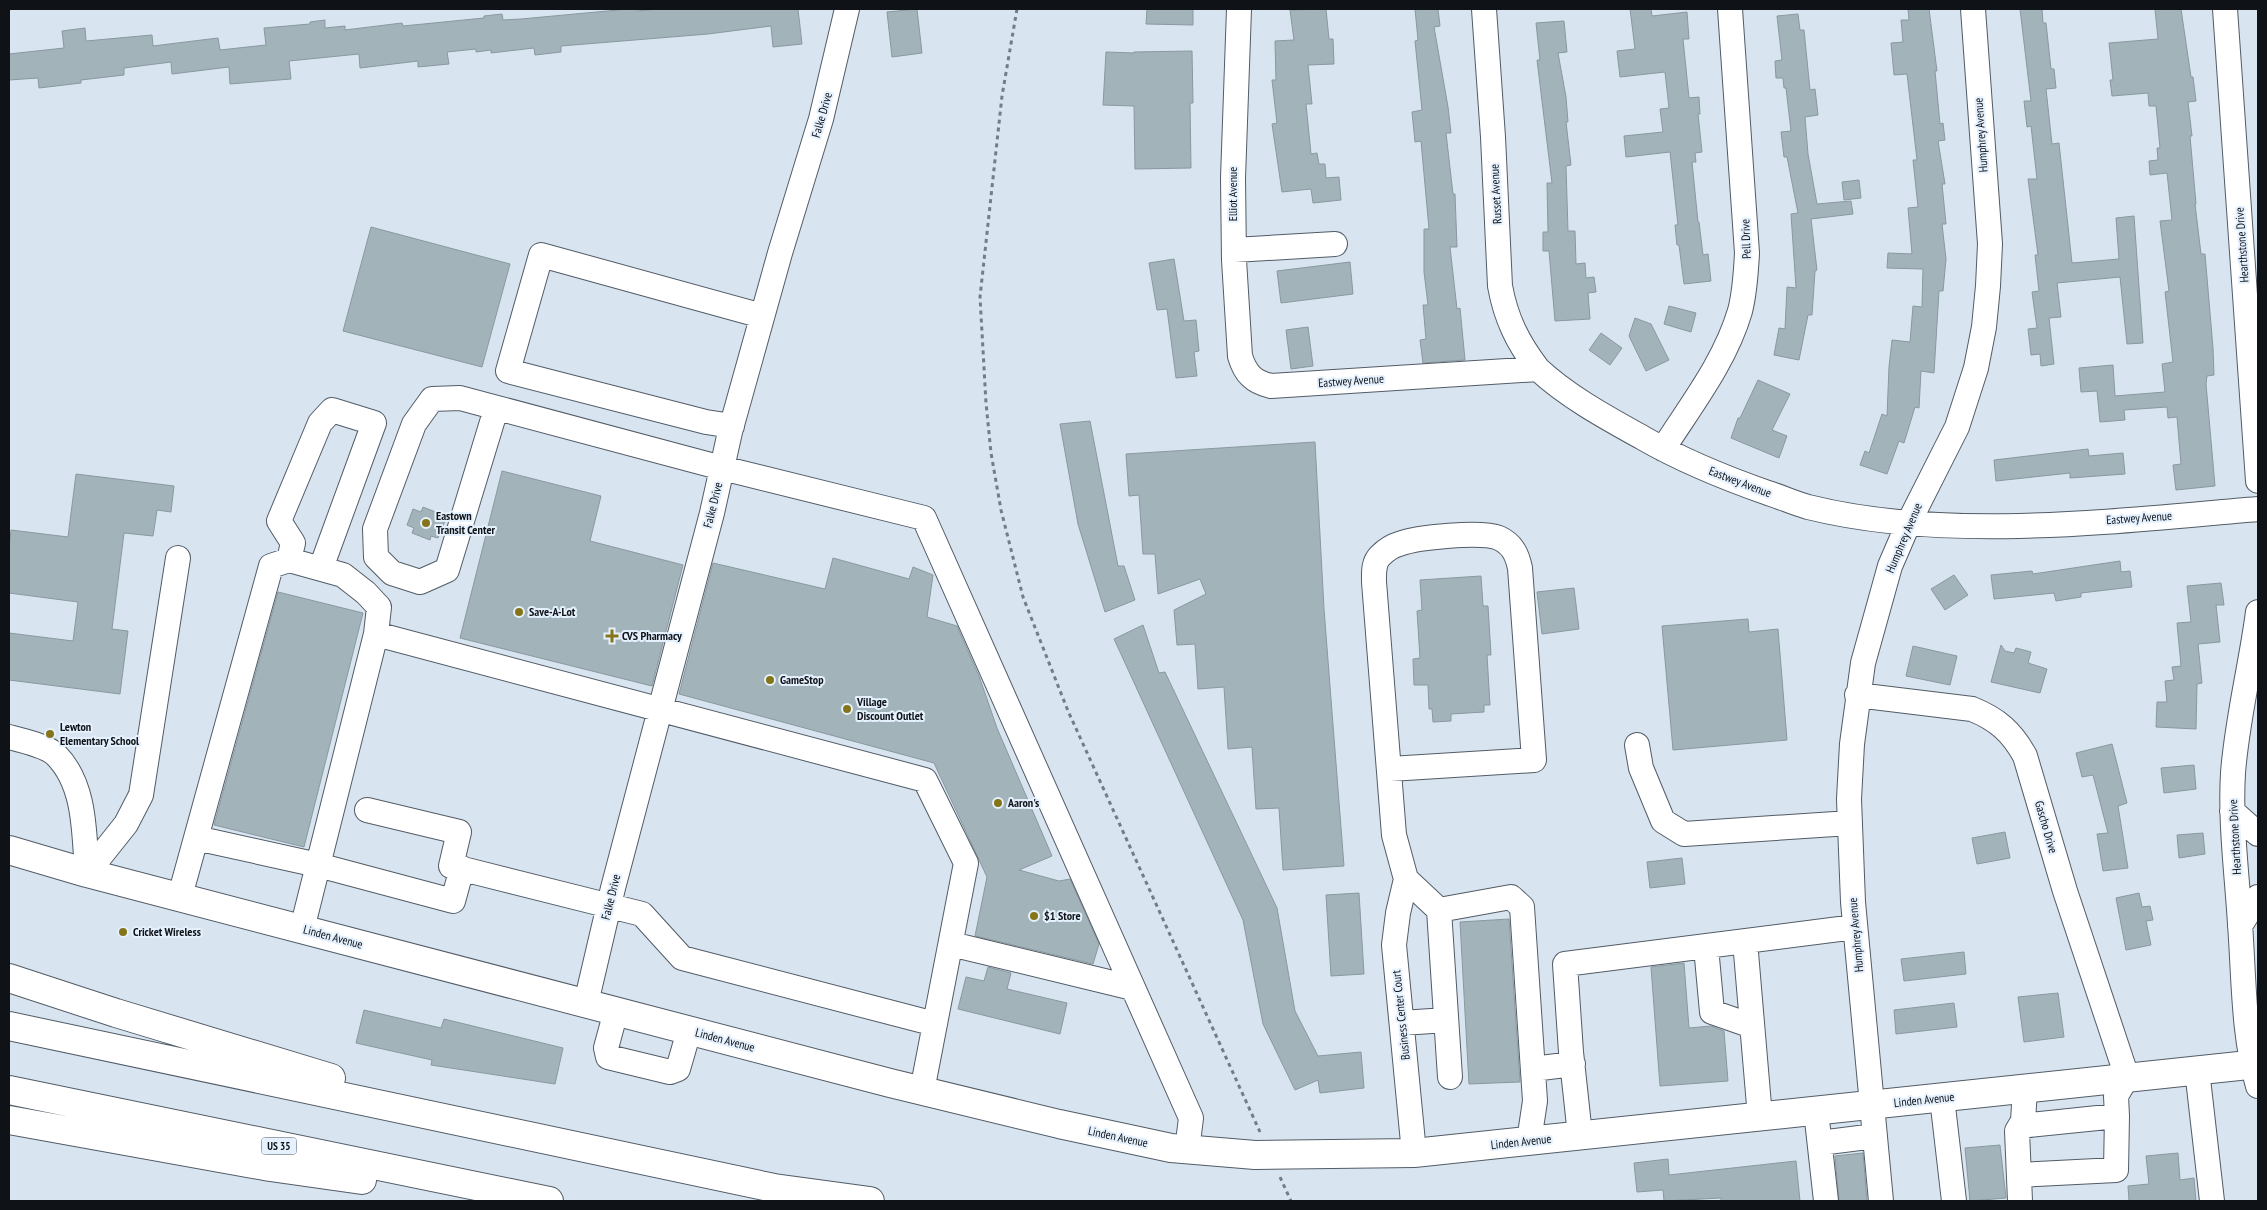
<svg xmlns="http://www.w3.org/2000/svg" width="2267" height="1210" font-family="'PT Sans Narrow',sans-serif">
	<rect width="100%" height="100%" fill="#d8e4f0"/>
	<path fill="#a2b4ba" stroke="#88999f" d="M 629,9 L 637,9 L 637,11 L 658,9 L 798,9 L 802,44 L 773,47 L 771,26 L 708,34 L 561,46 L 561,52 L 535,55 L 534,48 L 491,53 L 491,50 L 476,52 L 476,49 L 447,52 L 449,64 L 418,67 L 418,61 L 360,68 L 359,54 L 289,61 L 291,79 L 230,84 L 229,67 L 172,74 L 171,62 L 124,68 L 124,75 L 81,80 L 81,83 L 39,88 L 38,78 L 9,80 L 9,54 L 64,48 L 62,31 L 85,28 L 86,41 L 152,35 L 153,46 L 218,38 L 220,50 L 266,45 L 264,28 L 310,24 L 310,22 L 325,20 L 325,28 L 345,26 L 345,30 L 402,23 L 403,26 L 484,18 L 484,16 L 502,14 L 503,20 L 521,19 Z
		M 917,9 L 922,53 L 892,57 L 887,12 Z
		M 1147,9 L 1193,9 L 1193,25 L 1146,24 Z
		M 1326,9 L 1329,39 L 1333,39 L 1334,64 L 1308,65 L 1312,104 L 1306,104 L 1311,154 L 1317,153 L 1319,164 L 1325,164 L 1326,178 L 1339,177 L 1341,200 L 1313,203 L 1311,189 L 1282,192 L 1272,124 L 1277,123 L 1272,80 L 1276,80 L 1275,41 L 1294,40 L 1290,10 Z
		M 1415,9 L 1438,9 L 1440,26 L 1434,27 L 1448,107 L 1451,133 L 1446,133 L 1453,194 L 1455,194 L 1457,247 L 1450,247 L 1457,309 L 1460,308 L 1465,360 L 1423,363 L 1420,340 L 1426,339 L 1423,305 L 1428,305 L 1424,272 L 1424,229 L 1429,229 L 1421,141 L 1415,142 L 1412,112 L 1422,110 L 1415,41 L 1418,40 Z
		M 1630,9 L 1651,9 L 1652,16 L 1687,12 L 1689,39 L 1683,39 L 1689,98 L 1699,97 L 1700,114 L 1698,114 L 1702,152 L 1695,153 L 1696,162 L 1692,162 L 1698,222 L 1699,222 L 1703,255 L 1708,254 L 1711,281 L 1684,284 L 1679,245 L 1677,245 L 1675,225 L 1678,225 L 1670,152 L 1626,157 L 1624,136 L 1663,132 L 1660,109 L 1669,108 L 1665,72 L 1620,77 L 1617,51 L 1635,49 Z
		M 1908,9 L 1929,9 L 1937,71 L 1935,71 L 1940,124 L 1943,123 L 1945,140 L 1938,141 L 1945,184 L 1942,184 L 1946,224 L 1942,224 L 1946,259 L 1943,291 L 1939,291 L 1934,373 L 1921,371 L 1919,408 L 1915,407 L 1904,443 L 1899,441 L 1887,474 L 1860,465 L 1865,451 L 1869,453 L 1882,414 L 1887,416 L 1889,367 L 1892,340 L 1910,342 L 1913,306 L 1922,307 L 1923,269 L 1887,268 L 1888,253 L 1912,254 L 1908,208 L 1918,207 L 1913,160 L 1917,160 L 1907,74 L 1894,75 L 1891,43 L 1903,42 L 1901,20 L 1909,20 Z
		M 2020,9 L 2042,9 L 2043,23 L 2046,23 L 2051,69 L 2054,69 L 2056,88 L 2046,89 L 2052,144 L 2059,143 L 2072,263 L 2119,259 L 2116,218 L 2134,216 L 2143,343 L 2127,344 L 2120,277 L 2057,283 L 2061,317 L 2049,318 L 2054,364 L 2041,366 L 2040,354 L 2031,355 L 2028,329 L 2037,328 L 2032,292 L 2039,291 L 2035,255 L 2038,255 L 2028,179 L 2037,179 L 2031,126 L 2027,127 L 2024,101 L 2031,101 Z
		M 2155,9 L 2181,9 L 2191,77 L 2193,77 L 2196,101 L 2188,102 L 2192,136 L 2190,136 L 2196,204 L 2195,204 L 2201,254 L 2205,254 L 2213,348 L 2214,375 L 2207,376 L 2206,384 L 2215,486 L 2176,490 L 2173,465 L 2181,464 L 2177,417 L 2168,418 L 2167,407 L 2124,410 L 2125,420 L 2100,422 L 2097,391 L 2081,392 L 2079,368 L 2113,365 L 2115,396 L 2165,392 L 2162,364 L 2173,362 L 2165,292 L 2169,291 L 2160,221 L 2172,220 L 2167,173 L 2150,175 L 2149,161 L 2158,160 L 2157,148 L 2160,148 L 2156,106 L 2149,106 L 2148,93 L 2112,96 L 2110,80 L 2113,80 L 2109,43 L 2158,39 Z
		M 1798,14 L 1800,30 L 1804,30 L 1810,90 L 1815,89 L 1818,115 L 1805,117 L 1808,154 L 1817,204 L 1851,201 L 1853,214 L 1811,219 L 1817,270 L 1815,271 L 1812,315 L 1808,315 L 1799,360 L 1774,355 L 1779,328 L 1785,329 L 1787,287 L 1796,288 L 1791,214 L 1798,213 L 1787,157 L 1784,157 L 1781,132 L 1791,131 L 1786,88 L 1784,88 L 1783,78 L 1776,78 L 1775,61 L 1782,60 L 1777,16 Z
		M 1564,21 L 1567,52 L 1558,53 L 1566,97 L 1568,122 L 1566,122 L 1571,165 L 1566,166 L 1568,231 L 1575,231 L 1576,264 L 1585,263 L 1586,278 L 1594,277 L 1596,292 L 1588,293 L 1590,319 L 1555,321 L 1549,251 L 1543,251 L 1543,232 L 1548,232 L 1547,183 L 1552,183 L 1537,60 L 1540,60 L 1536,23 Z
		M 1192,51 L 1193,103 L 1190,103 L 1191,168 L 1135,169 L 1134,106 L 1103,105 L 1106,52 L 1134,53 L 1134,52 Z
		M 1859,180 L 1861,198 L 1844,200 L 1842,182 Z
		M 371,227 L 510,264 L 482,367 L 343,331 Z
		M 1174,259 L 1184,321 L 1196,320 L 1199,351 L 1194,352 L 1197,376 L 1176,378 L 1167,309 L 1157,310 L 1149,263 Z
		M 1350,262 L 1353,294 L 1281,303 L 1277,271 Z
		M 1669,306 L 1696,313 L 1691,332 L 1664,324 Z
		M 1635,318 L 1651,324 L 1669,360 L 1646,371 L 1629,336 Z
		M 1308,327 L 1313,366 L 1291,369 L 1286,330 Z
		M 1601,333 L 1622,348 L 1610,365 L 1589,350 Z
		M 1758,380 L 1790,394 L 1772,430 L 1787,436 L 1779,458 L 1731,438 L 1738,418 L 1740,418 Z
		M 1090,421 L 1118,566 L 1124,566 L 1135,600 L 1105,612 L 1078,524 L 1060,424 Z
		M 1315,442 L 1324,609 L 1344,866 L 1283,870 L 1279,808 L 1256,809 L 1252,747 L 1228,749 L 1224,687 L 1198,689 L 1195,644 L 1177,645 L 1174,610 L 1206,594 L 1200,579 L 1158,594 L 1155,554 L 1143,554 L 1139,495 L 1129,496 L 1126,454 Z
		M 2088,449 L 2089,456 L 2123,453 L 2125,474 L 2070,478 L 2070,473 L 1996,481 L 1994,460 Z
		M 502,471 L 601,496 L 590,541 L 683,565 L 652,686 L 460,638 Z
		M 76,474 L 174,486 L 171,512 L 157,510 L 153,536 L 124,533 L 112,629 L 128,631 L 120,694 L 9,680 L 9,633 L 73,641 L 78,602 L 9,593 L 9,549 L 11,530 L 68,537 Z
		M 423,507 L 438,513 L 437,518 L 445,521 L 438,538 L 431,536 L 430,540 L 412,533 L 414,528 L 407,525 L 413,509 L 421,512 Z
		M 833,558 L 909,579 L 913,567 L 933,575 L 927,617 L 957,626 L 979,676 L 997,728 L 1052,856 L 1019,870 L 1059,881 L 1070,879 L 1099,944 L 1093,964 L 975,936 L 987,877 L 934,763 L 679,694 L 713,563 L 825,589 Z
		M 2120,561 L 2121,572 L 2130,571 L 2132,587 L 2081,593 L 2081,597 L 2056,601 L 2054,593 L 1994,599 L 1991,575 L 2032,571 L 2033,574 Z
		M 1954,575 L 1968,595 L 1945,610 L 1931,589 Z
		M 1481,576 L 1483,606 L 1488,606 L 1491,655 L 1487,655 L 1490,705 L 1484,705 L 1484,712 L 1451,714 L 1451,721 L 1433,722 L 1432,709 L 1429,709 L 1428,685 L 1414,685 L 1413,659 L 1420,658 L 1417,611 L 1422,610 L 1420,580 Z
		M 2221,583 L 2224,605 L 2216,605 L 2220,642 L 2198,644 L 2202,683 L 2197,684 L 2196,729 L 2156,727 L 2157,702 L 2167,702 L 2165,681 L 2174,680 L 2172,667 L 2181,666 L 2177,623 L 2191,622 L 2187,586 Z
		M 1574,588 L 1579,629 L 1542,634 L 1537,592 Z
		M 278,592 L 363,613 L 304,847 L 214,825 Z
		M 1748,619 L 1749,632 L 1778,629 L 1787,740 L 1673,750 L 1662,626 Z
		M 1143,625 L 1159,673 L 1165,672 L 1277,908 L 1295,1011 L 1318,1056 L 1361,1052 L 1364,1088 L 1320,1093 L 1318,1080 L 1295,1090 L 1263,1024 L 1243,920 L 1114,639 Z
		M 2001,645 L 2005,651 L 2014,653 L 2016,648 L 2031,652 L 2028,663 L 2047,669 L 2040,693 L 1991,682 Z
		M 1913,646 L 1957,656 L 1950,685 L 1906,676 Z
		M 2112,744 L 2127,803 L 2118,806 L 2128,868 L 2103,871 L 2097,834 L 2108,833 L 2093,775 L 2082,777 L 2076,753 Z
		M 2194,765 L 2196,789 L 2164,793 L 2161,768 Z
		M 2005,832 L 2010,858 L 1977,864 L 1972,838 Z
		M 2203,833 L 2205,854 L 2179,858 L 2177,835 Z
		M 1682,858 L 1685,884 L 1650,888 L 1647,862 Z
		M 1359,893 L 1364,974 L 1331,976 L 1326,895 Z
		M 2139,893 L 2142,907 L 2150,906 L 2153,920 L 2146,921 L 2151,945 L 2126,950 L 2116,898 Z
		M 1509,919 L 1520,1082 L 1469,1084 L 1460,922 Z
		M 1964,952 L 1966,974 L 1904,981 L 1901,959 Z
		M 1684,963 L 1689,1028 L 1711,1026 L 1724,1031 L 1728,1081 L 1660,1086 L 1651,967 Z
		M 988,967 L 1011,973 L 1007,989 L 1067,1003 L 1060,1034 L 958,1009 L 966,977 L 984,981 Z
		M 2058,993 L 2064,1037 L 2024,1042 L 2018,997 Z
		M 1954,1003 L 1957,1027 L 1896,1034 L 1894,1010 Z
		M 364,1010 L 441,1028 L 444,1019 L 563,1048 L 555,1084 L 431,1065 L 432,1060 L 356,1043 Z
		M 2000,1145 L 2006,1198 L 1970,1201 L 1965,1148 Z
		M 1863,1153 L 1867,1201 L 1839,1201 L 1835,1156 Z
		M 2178,1153 L 2180,1180 L 2194,1178 L 2196,1201 L 2129,1201 L 2128,1186 L 2149,1184 L 2146,1156 Z
		M 1668,1159 L 1669,1175 L 1796,1161 L 1800,1201 L 1721,1201 L 1721,1198 L 1664,1201 L 1663,1190 L 1637,1192 L 1634,1163 Z"/>
	<g fill="none" stroke-linecap="round" stroke-linejoin="round">
		<defs>
			<path id="minor" d="M 1239,9 L 1233,178 L 1234,260 L 1240,356 C 1245,373 1253,382 1271,386 L 1538,369 C 1568,397 1607,418 1643,438 C 1683,461 1725,478 1768,493 C 1781,497 1794,503 1808,507 C 1949,542 2114,521 2258,509
				M 1484,9 L 1493,137 L 1500,286 C 1506,319 1518,343 1538,369
				M 2225,9 L 2258,481
				M 1234,250 L 1335,244
				M 496,409 L 447,570 L 420,582 L 392,573 L 376,557 L 375,529 L 414,424 L 432,399 L 460,398 L 722,468 L 924,518 L 1191,1118 L 1187,1150
				M 732,426 L 706,422 L 508,371 L 541,255 L 762,316
				M 1663,449 C 1691,405 1725,362 1740,311 C 1745,292 1746,272 1747,253 L 1730,9
				M 289,560 L 293,543 L 279,521 L 320,423 L 332,410 L 374,423 L 321,568
				M 2258,612 C 2251,666 2237,719 2233,773 C 2230,823 2237,874 2240,924 C 2244,978 2243,1035 2258,1086
				M 376,634 L 925,780 L 966,863 L 922,1091
				M 1857,695 L 1972,709 C 1997,719 2012,732 2025,756 L 2065,891 L 2127,1077 L 2116,1096 L 2117,1116 L 2020,1126
				M 9,737 C 21,740 47,746 56,755 C 86,785 84,834 87,873
				M 1637,745 L 1641,768 L 1663,821 L 1684,834 L 1850,823
				M 1390,769 L 1534,760 L 1520,568 C 1517,554 1512,544 1499,538 C 1481,531 1418,537 1399,544 C 1392,546 1385,551 1380,556 C 1373,563 1374,573 1374,582 L 1394,835 L 1406,879 L 1439,910 L 1511,897 L 1522,907 L 1535,1101 L 1529,1141
				M 367,810 L 459,832 L 451,866 L 642,914 L 682,958 L 935,1024
				M 2232,811 L 2258,834
				M 196,838 L 318,865 L 453,901 L 462,868
				M 87,873 L 126,824 L 141,795 L 178,558
				M 1406,879 L 1398,913 L 1394,945 L 1414,1153
				M 180,896 L 271,566 L 289,560 L 343,575 L 366,593 L 379,607 L 376,634 L 302,929
				M 1439,910 L 1450,1077
				M 2240,926 L 2258,897
				M 1745,941 L 1760,1117
				M 951,944 L 1133,988
				M 1706,947 L 1712,1012 L 1752,1026
				M 586,1003 L 613,888 L 712,513 L 730,432 L 780,253 L 821,119 L 847,9
				M 616,1011 L 606,1048 L 608,1057 L 670,1072 L 678,1069 L 689,1031
				M 1402,1023 L 1446,1020
				M 1533,1069 L 1573,1064
				M 2197,1070 L 2212,1201
				M 1942,1098 L 1954,1201
				M 1816,1111 L 1826,1201
				M 1580,1135 L 1571,1052 L 1565,964 L 1855,927
				M 1820,1143 L 1875,1136
				M 2019,1175 L 2116,1170 L 2117,1116
				M 1881,1201 L 1853,902 L 1849,799 L 1852,744 L 1863,663 L 1890,566 L 1909,522 L 1957,427 L 1976,368 L 1984,327 L 1988,286 L 1990,244 L 1973,9
				M 2020,1201 L 2017,1131 L 2023,1121 L 2025,1089"/>
			<path id="major" d="M 9,850 L 87,873 L 890,1083 L 1059,1124 L 1171,1148 L 1255,1155 L 1414,1153 L 2258,1064"/>
			<path id="highway" d="M 9,978 L 116,1013 L 331,1078
				M 9,1026 L 774,1188 L 870,1201
				M 9,1090 L 549,1201
				M 9,1120 L 270,1167 L 362,1180"/>
		</defs>
		<use href="#minor" stroke="#525c67" stroke-width="26"/>
		<use href="#major" stroke="#525c67" stroke-width="30"/>
		<use href="#highway" stroke="#525c67" stroke-width="30"/>
		<path stroke="#747c84" stroke-width="3" stroke-dasharray="4 4" stroke-linecap="butt" d="M 1017,9 L 1002,96 L 980,297 L 986,403 L 991,453 L 1001,510 L 1023,597 L 1068,711 L 1260,1132
			M 1280,1177 L 1291,1201"/>
		<use href="#minor" stroke="#fff" stroke-width="24"/>
		<use href="#major" stroke="#fff" stroke-width="28"/>
		<use href="#highway" stroke="#fff" stroke-width="28"/>
	</g>
	<g fill="#857518" stroke="#e5f1fe" stroke-width="2">
		<circle cx="426" cy="523" r="5"/>
		<circle cx="519" cy="612" r="5"/>
		<path d="M609.5 628.5h5v5h5v5h-5v5h-5v-5h-5v-5h5z"/>
		<circle cx="770" cy="680" r="5"/>
		<circle cx="847" cy="709" r="5"/>
		<circle cx="50" cy="734" r="5"/>
		<circle cx="998" cy="803" r="5"/>
		<circle cx="1034" cy="916" r="5"/>
		<circle cx="123" cy="932" r="5"/>
	</g>
	<g text-anchor="middle" stroke-width="4" stroke-linejoin="round" paint-order="stroke">
		<rect fill="#e5f1fe" stroke="#4f565c" stroke-width="1" x="261.5" y="1137.5" width="35" height="17" rx="4"/>
		<g font-size="11" font-weight="bold" fill="#0f1317">
			<text x="279" y="1150">US 35</text>
		</g>
		<g font-size="12" fill="#0f1317" stroke="#e5f1fe">
			<text transform="translate(822 115) rotate(-74)" y="4">Falke Drive</text>
			<text transform="translate(1981 135) rotate(-94)" y="4">Humphrey Avenue</text>
			<text transform="translate(1233 194) rotate(-90)" y="4">Elliot Avenue</text>
			<text transform="translate(1496 194) rotate(-93)" y="4">Russet Avenue</text>
			<text transform="translate(1746 239) rotate(-92)" y="4">Pell Drive</text>
			<text transform="translate(2242 245) rotate(-94)" y="4">Hearthstone Drive</text>
			<text transform="translate(1351 381) rotate(-4)" y="4">Eastwey Avenue</text>
			<text transform="translate(1740 482) rotate(21)" y="4">Eastwey Avenue</text>
			<text transform="translate(713 505) rotate(-76)" y="4">Falke Drive</text>
			<text transform="translate(2139 518) rotate(-4)" y="4">Eastwey Avenue</text>
			<text transform="translate(1904 538) rotate(-67)" y="4">Humphrey Avenue</text>
			<text transform="translate(2046 827) rotate(74)" y="4">Gascho Drive</text>
			<text transform="translate(2235 837) rotate(-93)" y="4">Hearthstone Drive</text>
			<text transform="translate(611 897) rotate(-76)" y="4">Falke Drive</text>
			<text transform="translate(1856 935) rotate(-95)" y="4">Humphrey Avenue</text>
			<text transform="translate(333 937) rotate(15)" y="4">Linden Avenue</text>
			<text transform="translate(1401 1015) rotate(-96)" y="4">Business Center Court</text>
			<text transform="translate(725 1040) rotate(15)" y="4">Linden Avenue</text>
			<text transform="translate(1924 1100) rotate(-6)" y="4">Linden Avenue</text>
			<text transform="translate(1118 1137) rotate(12)" y="4">Linden Avenue</text>
			<text transform="translate(1521 1142) rotate(-6)" y="4">Linden Avenue</text>
		</g>
		<g font-size="12" font-weight="bold" fill="#0f1317" stroke="#e5f1fe" text-anchor="start">
			<text x="436" y="520">Eastown<tspan x="436" dy="14">Transit Center</tspan></text>
			<text x="529" y="616">Save-A-Lot</text>
			<text x="622" y="640">CVS Pharmacy</text>
			<text x="780" y="684">GameStop</text>
			<text x="857" y="706">Village<tspan x="857" dy="14">Discount Outlet</tspan></text>
			<text x="60" y="731">Lewton<tspan x="60" dy="14">Elementary School</tspan></text>
			<text x="1008" y="807">Aaron's</text>
			<text x="1044" y="920">$1 Store</text>
			<text x="133" y="936">Cricket Wireless</text>
		</g>
	</g>
	<rect width="2267" height="1210" fill="none" stroke="#0f1317" stroke-width="20"/>
</svg>
